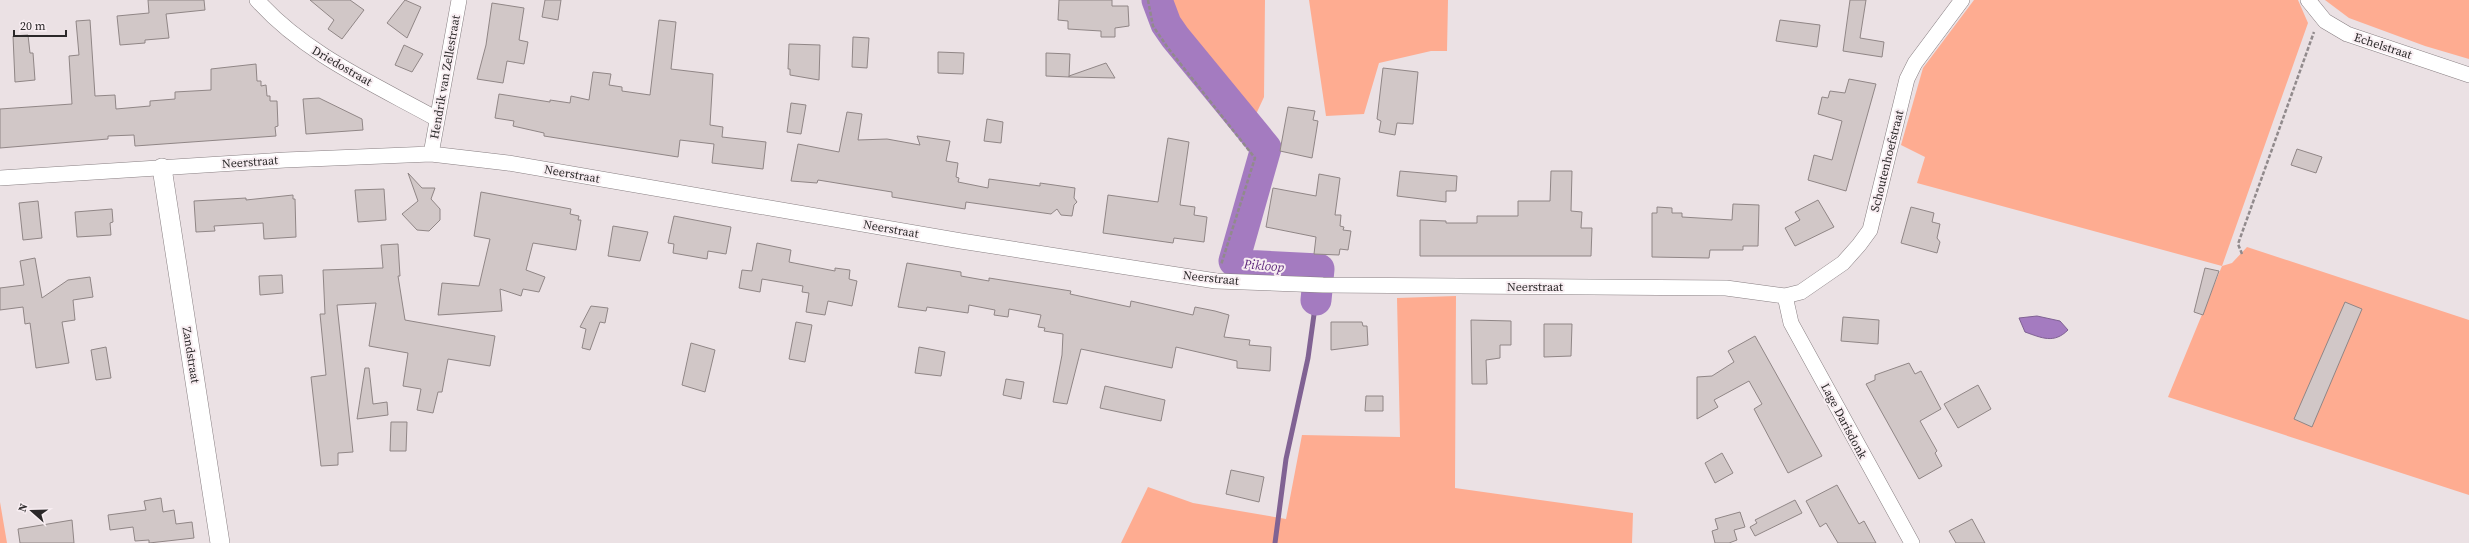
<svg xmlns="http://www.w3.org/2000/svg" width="2469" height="543" font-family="'Source Serif 4',serif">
	<rect width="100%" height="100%" fill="#ebe1e4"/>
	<path fill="#feac91" d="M 1157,0 L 1265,0 L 1264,97 L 1245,138 L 1166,24 Z
		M 1309,0 L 1448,0 L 1447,51 L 1431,51 L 1379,63 L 1364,114 L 1326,116 Z
		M 1974,0 L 2298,0 L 2308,23 L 2222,266 L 2232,263 L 2247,247 L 2469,320 L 2469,495 L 2168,397 L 2222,266 L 1917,183 L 1925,157 L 1901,145 L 1923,68 Z
		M 2325,0 L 2469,0 L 2469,59 L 2425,46 L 2349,18 Z
		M 1456,296 L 1455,488 L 1633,513 L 1632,543 L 1121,543 L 1148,487 L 1193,503 L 1286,519 L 1302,435 L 1400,437 L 1397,298 Z
		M 0,502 L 7,543 L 0,543 Z"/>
	<path fill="#a47bc0" stroke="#806293" d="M 2037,316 L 2060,321 L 2068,330 C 2054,344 2042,338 2025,332 L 2019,318 Z"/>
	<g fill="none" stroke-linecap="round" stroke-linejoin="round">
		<path stroke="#806293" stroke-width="5" d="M 1275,543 L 1286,459 L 1308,358 L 1316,300"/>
		<path stroke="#a47bc0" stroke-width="31" d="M 1157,0 L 1166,24 L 1175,37 L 1266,148 L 1234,261 L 1242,265 L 1319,269 L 1316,300"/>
	</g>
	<path fill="#d1c7c7" stroke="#908686" d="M 148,0 L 204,0 L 205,10 L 166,14 L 169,38 L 145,40 L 145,43 L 120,45 L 117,16 L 149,13 Z
		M 310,0 L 350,0 L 364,10 L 342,39 L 328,29 L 334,20 Z
		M 405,0 L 421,7 L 407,38 L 387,23 Z
		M 545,0 L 561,0 L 558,20 L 542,17 Z
		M 1059,0 L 1112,0 L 1112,6 L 1128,6 L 1129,26 L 1115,28 L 1115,37 L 1101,37 L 1101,31 L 1068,29 L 1068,21 L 1058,20 Z
		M 1850,0 L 1866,0 L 1860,38 L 1884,42 L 1882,57 L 1843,51 Z
		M 492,3 L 524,8 L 519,40 L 528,42 L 524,64 L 507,61 L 503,83 L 477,79 L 486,45 Z
		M 90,20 L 95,96 L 115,95 L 116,109 L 150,106 L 150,101 L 175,99 L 175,92 L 211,90 L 211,69 L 256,64 L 257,81 L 261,81 L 261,86 L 266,85 L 267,96 L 270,96 L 270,101 L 277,101 L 278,126 L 275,127 L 276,136 L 135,146 L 134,135 L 108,136 L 108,139 L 0,148 L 0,109 L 72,104 L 69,56 L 79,55 L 76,21 Z
		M 659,20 L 676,22 L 671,69 L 713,74 L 710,125 L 723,127 L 722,137 L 766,142 L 763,169 L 712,163 L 714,144 L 680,140 L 678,157 L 544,136 L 544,133 L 513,126 L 514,121 L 495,118 L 499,94 L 550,102 L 550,100 L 570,103 L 571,96 L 589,100 L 593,72 L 611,74 L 609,85 L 622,87 L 622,91 L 650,95 Z
		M 1780,20 L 1820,25 L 1817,47 L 1776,41 Z
		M 28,35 L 30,53 L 33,53 L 35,80 L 15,82 L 13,36 Z
		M 853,37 L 869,38 L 867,68 L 852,67 Z
		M 789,44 L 820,45 L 819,80 L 790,75 L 790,69 L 788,69 Z
		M 404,45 L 423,54 L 412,72 L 395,65 Z
		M 938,52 L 964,53 L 963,74 L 938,73 Z
		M 1046,53 L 1070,54 L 1069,77 L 1046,76 Z
		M 1106,63 L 1115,78 L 1069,77 L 1069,76 Z
		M 1383,68 L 1418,72 L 1413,124 L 1397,123 L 1395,135 L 1379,132 L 1381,121 L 1377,119 Z
		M 1849,79 L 1876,84 L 1846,191 L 1808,180 L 1814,155 L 1832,160 L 1842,121 L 1818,114 L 1822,97 L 1828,98 L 1830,91 L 1845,93 Z
		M 319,98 L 362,119 L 363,130 L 306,134 L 303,99 Z
		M 791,103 L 806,105 L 801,134 L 787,132 Z
		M 1288,107 L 1315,111 L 1313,120 L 1318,121 L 1312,158 L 1280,151 Z
		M 847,112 L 862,114 L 858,140 L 887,139 L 920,145 L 917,136 L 950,141 L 946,161 L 958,163 L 956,177 L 959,178 L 958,182 L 988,188 L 989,179 L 1040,186 L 1040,183 L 1075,188 L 1074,198 L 1077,202 L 1074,205 L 1072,216 L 1061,215 L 1057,209 L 1051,214 L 966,202 L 965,209 L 892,197 L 892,192 L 818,180 L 817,183 L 791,181 L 798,144 L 839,152 Z
		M 987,119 L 1003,122 L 1001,143 L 984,141 Z
		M 1168,138 L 1189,142 L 1180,205 L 1195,207 L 1194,215 L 1207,217 L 1204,242 L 1174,238 L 1173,243 L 1103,233 L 1108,195 L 1158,202 Z
		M 2297,149 L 2322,157 L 2316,173 L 2291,165 Z
		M 1400,171 L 1457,176 L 1456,191 L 1446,191 L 1446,202 L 1397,196 Z
		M 1551,171 L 1572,171 L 1571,211 L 1582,212 L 1581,228 L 1592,228 L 1591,256 L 1420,256 L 1420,220 L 1446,221 L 1446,223 L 1477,223 L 1477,216 L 1518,216 L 1518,201 L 1550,201 Z
		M 408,173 L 422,188 L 435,188 L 431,199 L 440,209 L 440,220 L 429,231 L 417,230 L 402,214 L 418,201 Z
		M 1319,174 L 1340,178 L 1335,215 L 1341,215 L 1340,226 L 1344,227 L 1343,230 L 1351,231 L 1348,250 L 1340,249 L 1339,255 L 1314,254 L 1316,237 L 1266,227 L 1273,188 L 1316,196 Z
		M 384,189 L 386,220 L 358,222 L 355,190 Z
		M 481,192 L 571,209 L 570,214 L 579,216 L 578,220 L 581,220 L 576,250 L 533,243 L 526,270 L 545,277 L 539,292 L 523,289 L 521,296 L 500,289 L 502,311 L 438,315 L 442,283 L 479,286 L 490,239 L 474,236 Z
		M 293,195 L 293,199 L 295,199 L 296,237 L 264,239 L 263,223 L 214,226 L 215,231 L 196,232 L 194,201 L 246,198 L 246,200 Z
		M 1818,200 L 1834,227 L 1795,246 L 1785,228 L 1800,220 L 1795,212 Z
		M 38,201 L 42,238 L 23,240 L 19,203 Z
		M 1733,204 L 1759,205 L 1758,246 L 1743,246 L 1743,250 L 1710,250 L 1709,258 L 1652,257 L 1652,213 L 1657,213 L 1657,207 L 1672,208 L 1672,213 L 1682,213 L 1682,217 L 1732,220 Z
		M 1911,207 L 1934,213 L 1932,222 L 1940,224 L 1937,238 L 1940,242 L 1937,253 L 1901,243 Z
		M 112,209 L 113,222 L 110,223 L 111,235 L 77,237 L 75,212 Z
		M 674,216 L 731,227 L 726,254 L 708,251 L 707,259 L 673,253 L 674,244 L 668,243 Z
		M 613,226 L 648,232 L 640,261 L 608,256 Z
		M 757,243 L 791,250 L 789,262 L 835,271 L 835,268 L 850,270 L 849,279 L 857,281 L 852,306 L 828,301 L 825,315 L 806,312 L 809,293 L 802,292 L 803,286 L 762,279 L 760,292 L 739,288 L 742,270 L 752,271 Z
		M 398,244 L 400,276 L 398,276 L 405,320 L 495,336 L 490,366 L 448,359 L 442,392 L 438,392 L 433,413 L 417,410 L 421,389 L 403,386 L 408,353 L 369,346 L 376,303 L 337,305 L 353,452 L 338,453 L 338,465 L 321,466 L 311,377 L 326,375 L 320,314 L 325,314 L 323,270 L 383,268 L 381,245 Z
		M 35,258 L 42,298 L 68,280 L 90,277 L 93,297 L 73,300 L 75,320 L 62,322 L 69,363 L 36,368 L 30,323 L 25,324 L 23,307 L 0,310 L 0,288 L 24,285 L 20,261 Z
		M 907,263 L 961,272 L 961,276 L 989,281 L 989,278 L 1071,291 L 1070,294 L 1130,307 L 1131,301 L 1193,315 L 1195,307 L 1215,311 L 1229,315 L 1224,337 L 1250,340 L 1249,345 L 1271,347 L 1270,371 L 1237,368 L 1237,361 L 1176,347 L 1172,368 L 1081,349 L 1067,404 L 1053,402 L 1062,355 L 1063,334 L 1044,331 L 1045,328 L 1038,327 L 1041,315 L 1009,309 L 1008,317 L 994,315 L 995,310 L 969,305 L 968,313 L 927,307 L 926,311 L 898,307 Z
		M 2205,268 L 2219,271 L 2203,315 L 2194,312 Z
		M 282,275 L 283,293 L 260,295 L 259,276 Z
		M 2345,302 L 2362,309 L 2312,427 L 2294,419 Z
		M 591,306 L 608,308 L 605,323 L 600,322 L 590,350 L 582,348 L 586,329 L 580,327 Z
		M 1843,317 L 1879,320 L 1878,344 L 1841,341 Z
		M 1471,320 L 1511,321 L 1511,345 L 1500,345 L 1500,358 L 1486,360 L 1487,384 L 1472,384 Z
		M 796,322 L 812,325 L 805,362 L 789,359 Z
		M 1331,322 L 1362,322 L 1363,326 L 1367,326 L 1368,345 L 1331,350 Z
		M 1544,324 L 1572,324 L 1571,356 L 1544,357 Z
		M 1755,336 L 1822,456 L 1788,473 L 1754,409 L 1762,404 L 1749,381 L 1714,400 L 1718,407 L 1697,419 L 1697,377 L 1712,376 L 1734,362 L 1728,351 Z
		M 691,343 L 715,350 L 705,392 L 682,385 Z
		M 106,347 L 111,378 L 96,380 L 91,350 Z
		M 919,347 L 945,352 L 941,376 L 915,373 Z
		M 1909,363 L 1915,374 L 1921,371 L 1941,409 L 1920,421 L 1937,451 L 1935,453 L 1942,466 L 1919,479 L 1866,384 L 1875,380 L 1875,375 Z
		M 365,368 L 369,368 L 373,404 L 387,402 L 388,415 L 357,419 Z
		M 1006,379 L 1024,382 L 1021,399 L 1003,395 Z
		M 1978,385 L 1991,409 L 1958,428 L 1944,404 Z
		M 1105,386 L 1165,400 L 1161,421 L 1100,408 Z
		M 1366,396 L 1383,396 L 1383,411 L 1365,411 Z
		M 391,422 L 407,422 L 406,451 L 390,451 Z
		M 1722,453 L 1733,473 L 1715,483 L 1705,463 Z
		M 1231,470 L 1264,477 L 1259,502 L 1226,494 Z
		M 1837,485 L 1859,524 L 1864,521 L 1876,543 L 1838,543 L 1826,523 L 1820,527 L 1806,501 Z
		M 161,498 L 163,512 L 174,510 L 176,524 L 192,522 L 194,538 L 149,543 L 149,540 L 135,541 L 133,527 L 110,530 L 108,515 L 146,510 L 144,501 Z
		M 1795,500 L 1802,513 L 1755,536 L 1750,527 L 1757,523 L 1755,520 Z
		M 1740,512 L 1745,527 L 1734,530 L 1737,540 L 1729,543 L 1715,543 L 1712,531 L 1718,529 L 1715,519 Z
		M 1972,519 L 1985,543 L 1956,543 L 1949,531 Z
		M 72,520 L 74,543 L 20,543 L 18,529 Z"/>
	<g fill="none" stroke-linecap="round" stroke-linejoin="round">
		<defs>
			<path id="minor" d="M 257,0 C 305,54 374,84 437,119
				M 2308,0 L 2325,21 L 2347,34 L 2469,75
				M 431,154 L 459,0
				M 0,178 L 285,160 L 431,154 L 508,163 L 961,241 L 1216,281 L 1323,285 L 1726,288 L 1785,296 L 1801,292 L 1843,263 L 1859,245 L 1870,230 L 1907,79 L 1915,63 L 1962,0
				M 1785,296 L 1791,323 L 1912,543"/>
			<path id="tertiary" d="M 162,168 L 220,543"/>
		</defs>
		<use href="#minor" stroke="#887f82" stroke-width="16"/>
		<use href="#tertiary" stroke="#887f82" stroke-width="20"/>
		<path stroke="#918a8c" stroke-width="2.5" stroke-dasharray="4 2" stroke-linecap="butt" d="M 1148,0 L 1153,26 L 1168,48 L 1255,158 L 1221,265
			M 2242,254 L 2238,244 L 2314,32"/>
		<use href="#minor" stroke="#fff" stroke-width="15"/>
		<use href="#tertiary" stroke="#fff" stroke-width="19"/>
	</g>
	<g text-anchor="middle" stroke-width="4" stroke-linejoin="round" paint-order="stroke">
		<g font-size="12" fill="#2b2829" stroke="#f8eef2">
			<text transform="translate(2383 46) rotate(18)" y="4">Echelstraat</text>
			<text transform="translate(342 66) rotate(30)" y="4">Driedostraat</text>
			<text transform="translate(445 77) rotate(-80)" y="4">Hendrik van Zellestraat</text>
			<text transform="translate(1887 161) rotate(-76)" y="4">Schoutenhoefstraat</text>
			<text transform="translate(250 162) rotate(-4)" y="4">Neerstraat</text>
			<text transform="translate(572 174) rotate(10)" y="4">Neerstraat</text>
			<text transform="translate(891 229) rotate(10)" y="4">Neerstraat</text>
			<text transform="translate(1211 278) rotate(6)" y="4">Neerstraat</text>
			<text x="1535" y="291">Neerstraat</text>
			<text transform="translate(191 355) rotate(81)" y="4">Zandstraat</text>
			<text transform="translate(1844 421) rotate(62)" y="4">Lage Darisdonk</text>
		</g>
		<g font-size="13" font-style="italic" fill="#5f2a7d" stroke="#f8eef2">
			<text transform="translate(1264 265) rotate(5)" y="5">Pikloop</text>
		</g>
	</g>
	<g transform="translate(32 511) rotate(290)" stroke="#f8eef2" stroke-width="3" paint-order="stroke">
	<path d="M0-3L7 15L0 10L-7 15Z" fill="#2b2829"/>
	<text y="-6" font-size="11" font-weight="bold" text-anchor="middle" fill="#2b2829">N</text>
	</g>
	<path d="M14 30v6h52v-6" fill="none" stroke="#2b2829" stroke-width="2"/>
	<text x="20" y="30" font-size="12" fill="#2b2829" stroke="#f8eef2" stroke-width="3" paint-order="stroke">20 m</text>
</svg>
